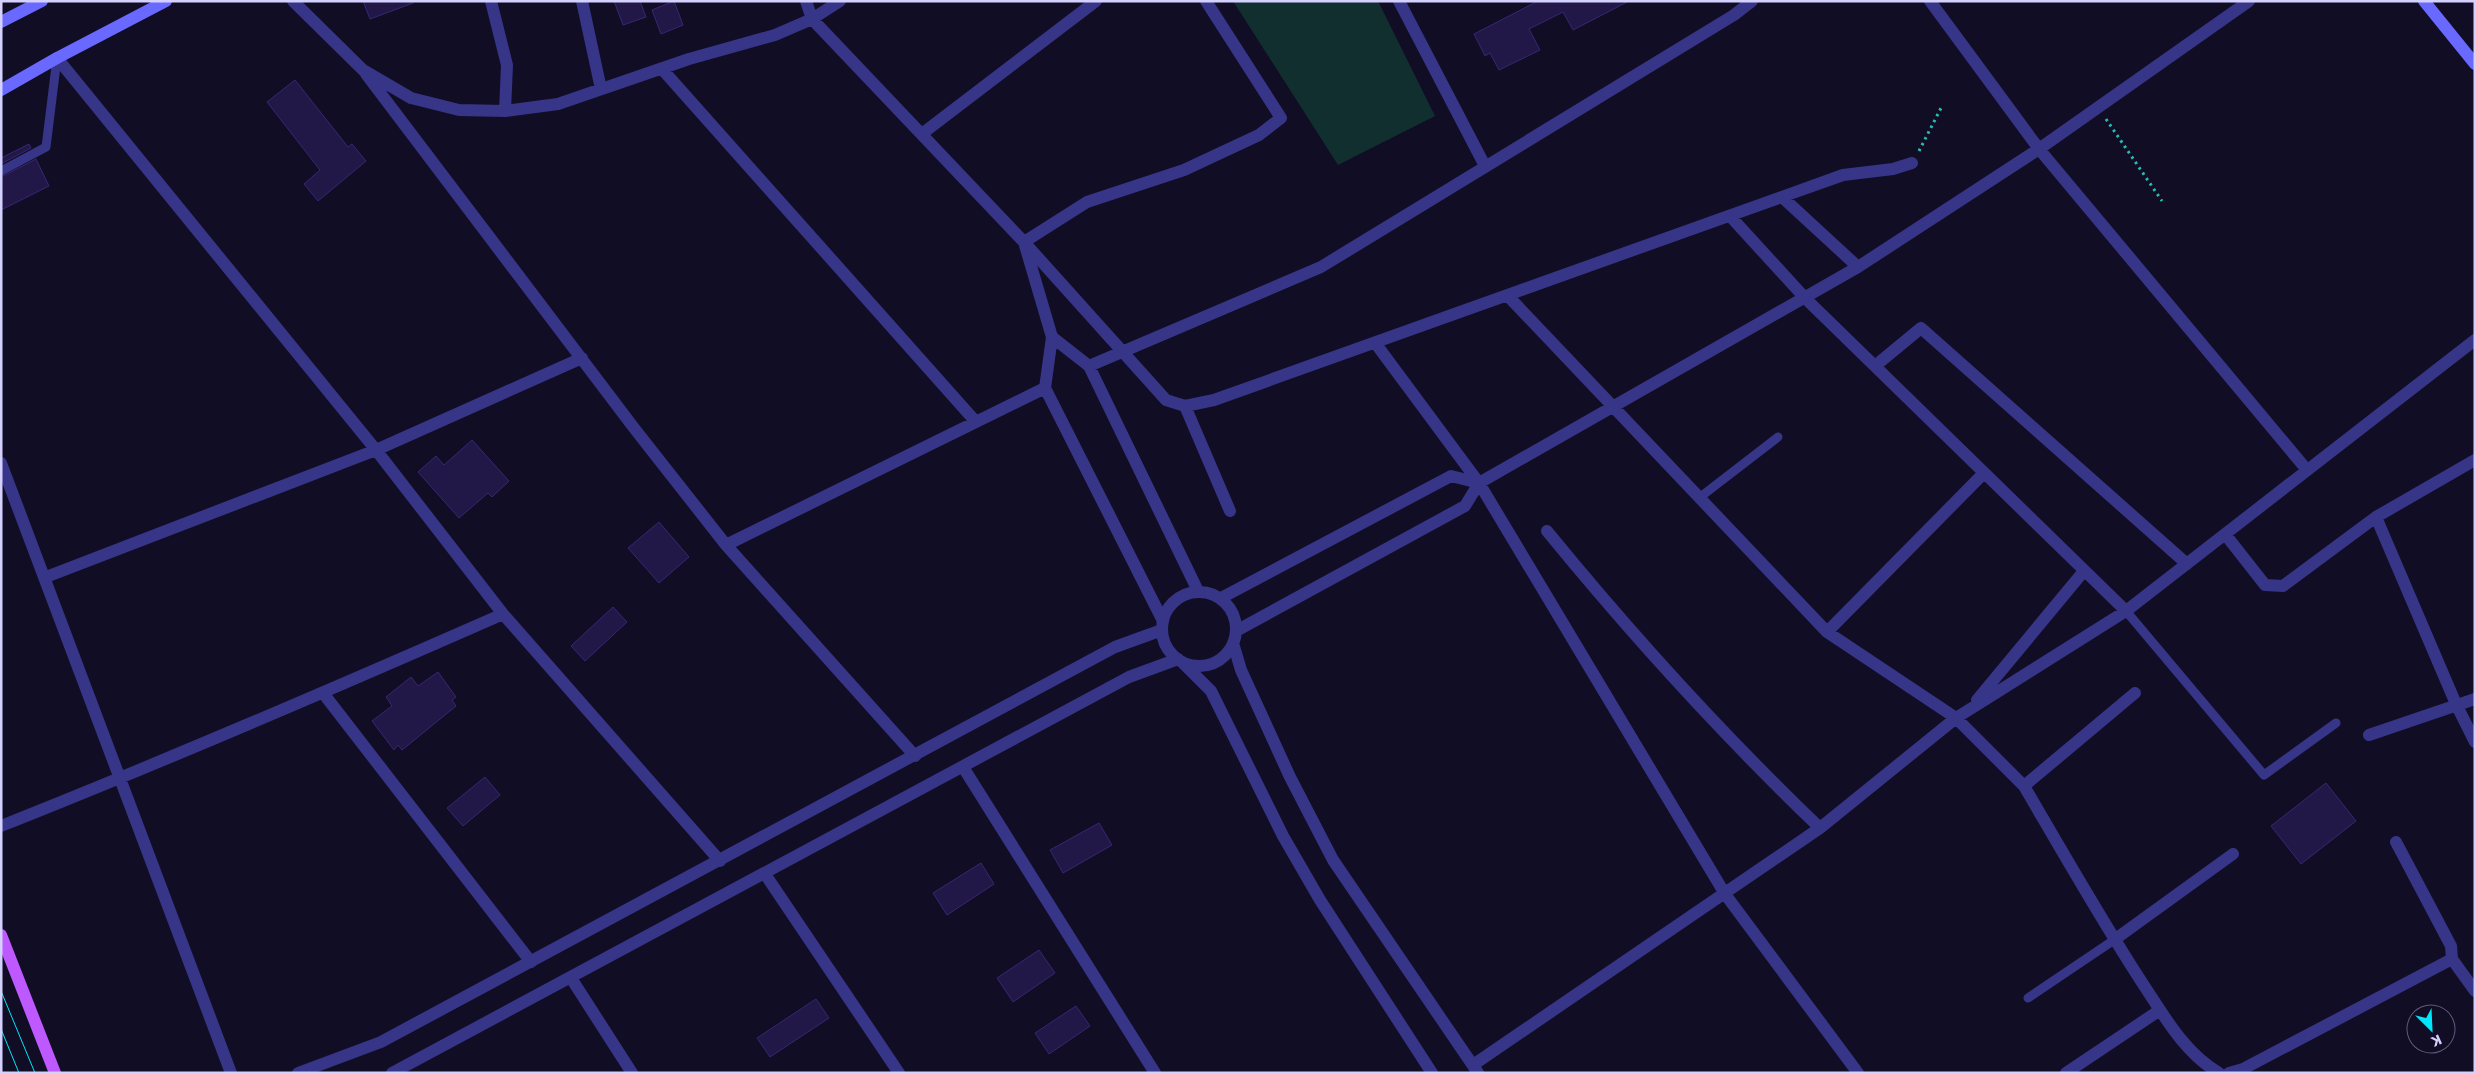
<svg xmlns="http://www.w3.org/2000/svg" width="2476" height="1074" font-family="Poppins,sans-serif">
	<rect width="100%" height="100%" fill="#110d25"/>
	<path fill="#102f2e" d="M 1233,1 L 1378,1 L 1435,116 L 1338,165 Z"/>
	<path fill="#211847" stroke="#362874" d="M 363,1 L 413,1 L 413,3 L 370,19 Z
		M 614,1 L 640,1 L 646,17 L 623,25 Z
		M 674,1 L 683,25 L 661,34 L 652,10 Z
		M 1538,1 L 1629,1 L 1573,30 L 1563,12 L 1529,29 L 1540,50 L 1499,70 L 1490,53 L 1485,56 L 1474,34 Z
		M 295,80 L 348,147 L 352,144 L 366,161 L 318,201 L 304,184 L 320,170 L 267,102 Z
		M 29,144 L 31,148 L 1,164 L 1,158 Z
		M 36,159 L 49,186 L 1,210 L 1,177 Z
		M 472,440 L 509,481 L 492,497 L 488,493 L 459,518 L 418,472 L 436,456 L 444,465 Z
		M 659,522 L 689,557 L 659,583 L 628,548 Z
		M 613,607 L 627,622 L 585,661 L 571,646 Z
		M 438,672 L 456,697 L 452,700 L 456,706 L 402,750 L 398,745 L 394,750 L 372,721 L 392,706 L 386,697 L 411,677 L 418,686 Z
		M 485,777 L 500,795 L 463,826 L 447,808 Z
		M 2326,783 L 2356,821 L 2301,864 L 2271,826 Z
		M 1099,823 L 1112,845 L 1063,873 L 1050,850 Z
		M 981,863 L 994,884 L 947,915 L 933,893 Z
		M 1039,950 L 1055,973 L 1013,1002 L 997,978 Z
		M 816,999 L 829,1018 L 770,1057 L 757,1038 Z
		M 1076,1006 L 1090,1026 L 1049,1054 L 1035,1033 Z"/>
	<g fill="none" stroke-linecap="round" stroke-linejoin="round">
		<path stroke="#27bcb1" stroke-width="3" stroke-dasharray="2.5 4" stroke-linecap="butt" d="M 2106,119 L 2162,201
			M 1919,151 L 1941,108"/>
		<path stroke="#373587" stroke-width="9" d="M 1,171 L 46,147 L 57,58
			M 1699,498 L 1778,437
			M 2126,611 L 2264,775 L 2336,723
			M 2028,998 L 2114,940"/>
		<path stroke="#373587" stroke-width="12" d="M 293,1 L 363,70 L 411,98 L 459,110 L 505,111 L 558,104 L 689,59 L 775,35 L 812,19 L 1024,242 L 1166,400 L 1185,406 L 1214,400 L 1843,175 L 1893,169 L 1912,163
			M 491,1 L 507,65 L 505,111
			M 582,1 L 601,89
			M 806,1 L 812,19 L 840,1
			M 1399,1 L 1485,166
			M 1930,1 L 2039,149 L 2307,470
			M 57,58 L 376,450 L 503,614 L 720,861
			M 662,69 L 976,422
			M 366,74 L 634,428 L 726,545 L 915,756
			M 923,133 L 1096,1
			M 1782,197 L 1858,267
			M 1730,216 L 1805,298 L 2126,611
			M 1508,296 L 1827,632 L 1956,718 L 2024,786 L 2135,693
			M 1052,337 L 1089,366 L 1198,591
			M 1376,344 L 1479,483 L 1725,894 L 1858,1073
			M 1089,366 L 1321,267 L 1734,15 L 1752,1
			M 1875,366 L 1921,328 L 2187,564
			M 1185,406 L 1230,511
			M 1,463 L 231,1073
			M 2376,517 L 2456,704 L 2475,742
			M 1547,531 C 1632,635 1723,735 1820,828
			M 2225,534 L 2265,585 L 2283,586 L 2376,517 L 2475,460
			M 726,545 L 1045,388
			M 46,577 L 376,450 L 582,358
			M 1221,598 L 1451,476 L 1479,483
			M 1163,621 L 1045,388 L 1052,337 L 1024,242 L 1087,202 L 1184,170 L 1259,135 L 1281,118 L 1206,1
			M 1236,631 L 1465,506 L 1479,483 L 1858,267 L 2039,149 L 2249,1
			M 1827,632 L 1984,473
			M 323,693 L 531,962
			M 1977,700 L 2084,571
			M 2369,735 L 2475,699
			M 963,767 L 1155,1073
			M 2024,786 C 2062,851 2100,918 2141,981 C 2163,1014 2184,1053 2219,1073
			M 1,826 C 170,759 337,687 503,614
			M 2396,842 L 2451,946 L 2452,959 L 2475,991
			M 765,874 L 899,1073
			M 2114,940 L 2233,854
			M 571,978 L 632,1073
			M 1473,1065 L 1820,828 L 1956,718 L 2126,611 L 2475,340
			M 2066,1073 L 2160,1010
			M 2229,1073 L 2243,1069 L 2452,959"/>
		<path stroke="#373587" stroke-width="12" d="M1162 629a37 37 0 1 1 74 0a37 37 0 1 1-74 0Z
			M 1233,643 L 1241,670 L 1290,777 L 1333,860 L 1478,1073
			M 1182,662 L 1211,691 L 1283,836 L 1320,900 L 1432,1073
			M 298,1073 L 381,1042 L 1115,647 L 1162,630
			M 392,1073 L 1129,677 L 1178,659"/>
		<path stroke="#6968ff" stroke-width="12" d="M 2424,1 L 2475,64
			M 1,22 L 42,1
			M 1,90 L 57,58 L 166,1"/>
		<path stroke="#be58ff" stroke-width="12" d="M 1,935 L 55,1073"/>
		<path stroke="#00e6fc" stroke-width="1" d="M 1,991 L 35,1073
			M 1,1029 L 19,1073"/>
	</g>
	<rect width="2476" height="1074" fill="none" stroke="#d5d1ff" stroke-width="5"/>
	<g transform="translate(2431 1029) rotate(156)"><circle r="24" fill="#110d25" stroke="#5f5b7c"/>
	<path d="M0-4L9 19L0 12L-9 19Z" fill="#00e6fc"/>
	<text y="-8" font-size="14" font-weight="bold" text-anchor="middle" fill="#d5d1ff">K</text>
	</g>
</svg>
